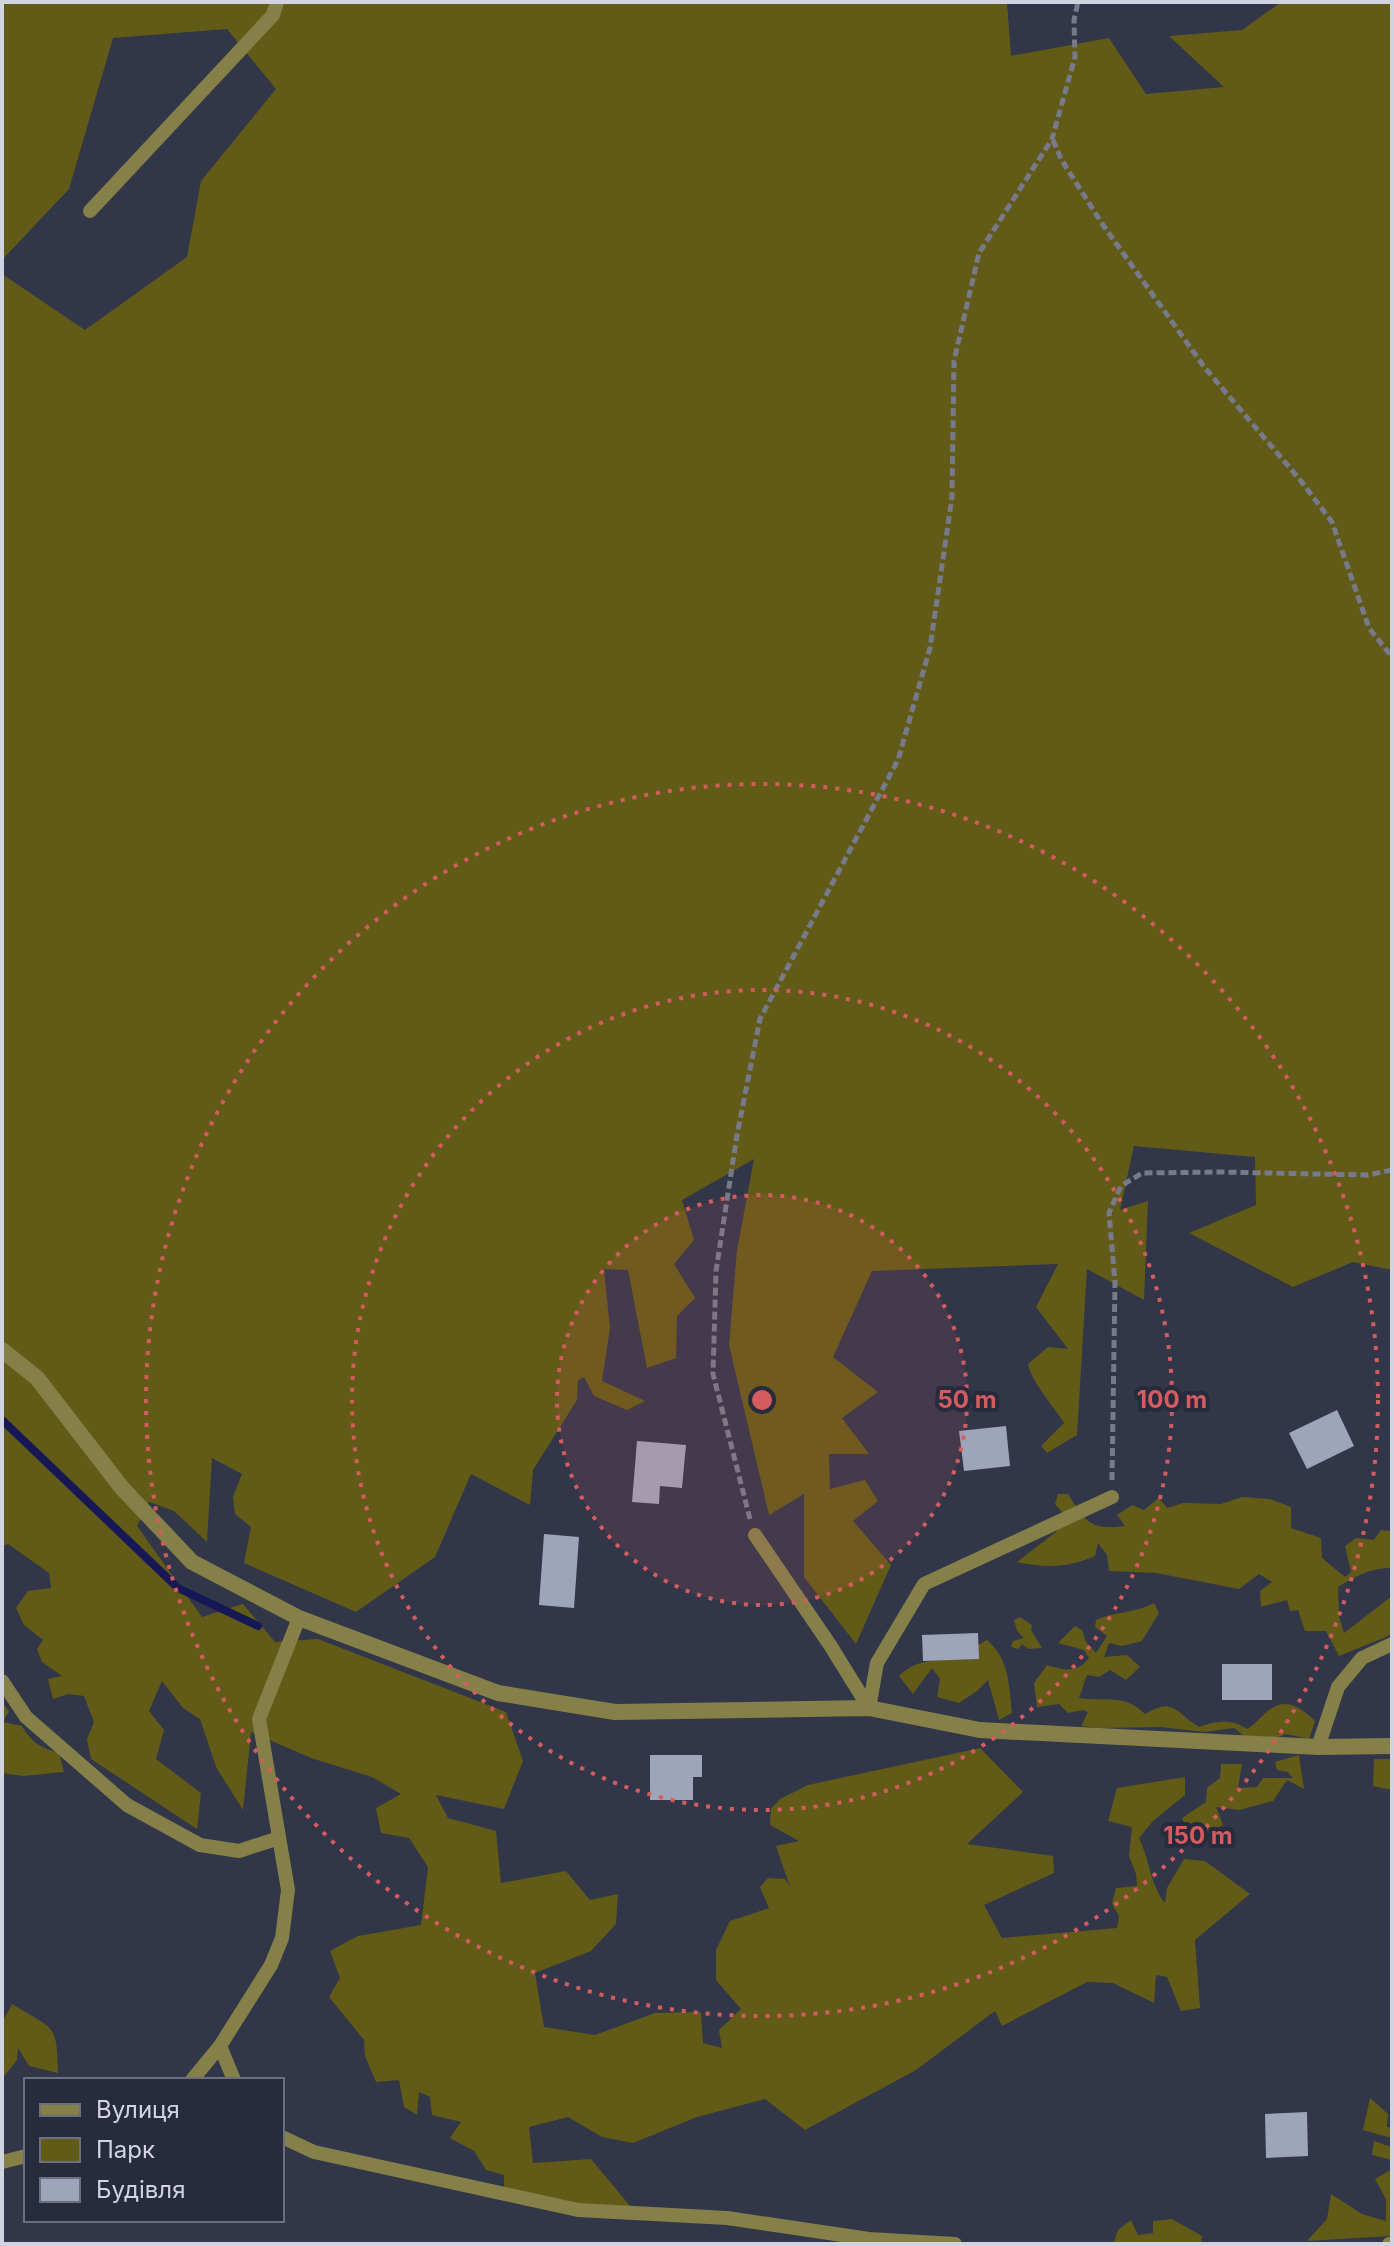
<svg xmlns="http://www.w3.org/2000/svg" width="1394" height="2246" font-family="Inter,sans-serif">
	<rect width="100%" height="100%" fill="#313648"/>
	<path fill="#625b17" d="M 2,2 L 1007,2 L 1011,56 L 1109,38 L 1146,94 L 1224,87 L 1169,36 L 1242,30 L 1281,2 L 1392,2 L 1392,1270 L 1353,1262 L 1293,1287 L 1189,1233 L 1256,1205 L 1255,1157 L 1134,1146 L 1120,1210 L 1148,1201 L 1144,1300 L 1087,1269 L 1077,1435 L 1047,1453 L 1041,1446 L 1064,1423 C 1053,1405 1032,1383 1028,1364 L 1048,1347 L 1068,1349 L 1036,1307 L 1058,1264 L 872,1271 L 833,1357 L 878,1392 L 842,1418 L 869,1454 L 829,1454 L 830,1489 L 865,1480 L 878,1501 L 853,1521 L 891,1565 L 856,1644 L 804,1577 L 804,1494 L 769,1515 L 729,1345 L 737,1250 L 754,1159 L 682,1200 L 694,1240 L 674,1264 L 695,1298 L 677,1316 L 676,1358 L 647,1368 L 628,1270 L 604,1269 L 610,1328 L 602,1381 L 645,1401 L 627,1410 L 594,1396 L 584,1377 L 578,1380 L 577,1400 L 533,1470 L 530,1505 L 471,1474 L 435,1557 L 356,1612 L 244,1563 L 251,1527 L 235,1514 L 233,1497 L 242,1474 L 212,1458 L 207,1542 L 174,1511 L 149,1502 L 137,1526 L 202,1617 L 243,1604 L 275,1642 L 318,1639 L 506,1712 L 523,1761 L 504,1809 L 436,1795 L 448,1818 L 496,1831 L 501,1883 L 566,1871 L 590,1900 L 618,1894 L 616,1924 L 591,1951 L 535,1973 L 544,2027 L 595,2035 L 655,2013 L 701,2012 L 703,2043 L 722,2048 L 719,2030 L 741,2009 L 716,1980 L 716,1950 L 730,1921 L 769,1908 L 760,1887 L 768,1878 L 785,1879 L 790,1887 L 776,1846 L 799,1841 L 770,1825 L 771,1809 L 780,1799 L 808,1785 L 980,1748 L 1023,1792 L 967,1844 L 1053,1856 L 1054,1873 L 984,1905 L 1002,1938 L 1117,1928 L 1119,1916 L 1112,1904 L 1116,1888 L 1137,1886 L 1136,1874 L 1129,1856 L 1132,1827 L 1108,1821 L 1117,1788 L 1185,1777 L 1185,1795 L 1153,1821 L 1139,1838 C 1150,1861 1150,1884 1165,1903 L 1167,1888 L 1184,1859 L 1205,1861 L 1250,1894 L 1195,1940 L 1200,2008 L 1181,2011 L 1167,1977 L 1156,1975 L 1154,2003 L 1113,1983 L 1087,1982 L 1002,2026 L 995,2011 L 916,2070 L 805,2130 L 765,2099 L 697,2117 L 633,2143 L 602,2137 L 568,2117 L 529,2127 L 533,2163 L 591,2159 L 631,2207 L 580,2207 L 504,2187 L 504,2175 L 486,2170 L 474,2151 L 450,2138 L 461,2122 L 432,2115 L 430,2097 L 419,2092 L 417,2115 L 404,2107 L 399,2080 L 376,2082 L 365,2056 L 364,2040 L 329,1997 L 340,1978 L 330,1951 L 358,1936 L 421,1925 L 428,1867 L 409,1838 L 381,1833 L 376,1808 L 401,1794 L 372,1777 L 311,1758 L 251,1732 L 243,1810 L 216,1767 L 200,1719 L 183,1708 L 162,1681 L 149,1711 L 164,1730 L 156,1759 L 201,1793 L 197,1829 L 91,1759 L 87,1739 L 94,1722 L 84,1696 L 68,1694 L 53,1699 L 48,1679 L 62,1676 L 42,1662 L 37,1649 L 43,1640 L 24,1625 L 16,1608 L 28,1591 L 51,1588 L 49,1573 L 8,1544 L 2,1546 L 2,274 L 85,330 L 187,257 L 201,181 L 276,89 L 227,29 L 113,38 L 69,189 L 2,260 Z
		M 1058,1494 L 1068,1494 C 1085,1521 1090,1531 1125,1526 L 1117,1515 L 1132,1505 L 1144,1510 L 1159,1498 L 1167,1508 L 1183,1503 L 1221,1504 L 1242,1497 L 1270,1499 L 1291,1507 L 1291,1528 L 1321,1538 L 1322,1558 L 1345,1577 L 1351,1572 L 1345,1546 L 1356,1538 L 1374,1540 L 1381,1530 L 1392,1531 L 1392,1568 C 1371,1567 1355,1577 1338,1587 L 1339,1616 L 1344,1633 L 1392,1596 L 1392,1632 L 1388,1636 L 1339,1656 L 1326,1631 L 1305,1631 L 1298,1610 L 1290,1611 L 1287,1600 L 1261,1607 L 1260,1591 L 1272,1582 L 1259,1574 L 1239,1589 L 1156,1573 L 1109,1571 L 1107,1555 L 1098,1543 L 1095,1556 C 1068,1568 1046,1568 1017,1562 L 1057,1531 L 1064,1514 L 1055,1504 Z
		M 1154,1603 L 1159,1613 L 1142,1641 L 1122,1646 L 1109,1643 L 1104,1657 L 1127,1655 L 1140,1667 L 1126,1680 L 1110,1670 L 1099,1677 L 1087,1675 L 1079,1698 C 1105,1702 1124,1693 1145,1714 C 1174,1697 1175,1712 1199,1727 C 1217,1721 1230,1718 1247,1729 C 1256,1724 1260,1717 1268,1711 C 1286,1696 1301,1708 1315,1721 L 1309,1739 L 1286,1734 L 1273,1739 L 1248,1739 L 1234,1728 L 1204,1732 L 1161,1727 L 1101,1728 L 1081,1726 L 1088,1712 L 1083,1710 L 1068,1713 L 1059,1704 L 1037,1707 L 1034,1683 L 1047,1665 C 1064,1670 1076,1674 1089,1658 L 1084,1650 L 1058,1643 L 1075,1626 L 1082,1630 L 1086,1642 L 1096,1653 L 1107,1636 L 1095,1627 L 1096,1620 C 1115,1611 1134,1614 1154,1603 Z
		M 1020,1617 L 1032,1625 L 1031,1630 L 1042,1648 L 1028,1649 L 1022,1644 L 1018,1649 L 1011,1647 L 1013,1641 L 1024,1638 L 1017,1631 L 1014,1620 Z
		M 987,1640 C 1009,1658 1009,1685 1012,1713 L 999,1720 L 988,1680 L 977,1691 L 959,1703 L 937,1697 L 940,1679 L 932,1668 L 913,1694 L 899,1676 C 919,1655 951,1660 978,1659 L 978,1645 Z
		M 2,1702 L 9,1711 L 3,1722 L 22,1726 C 31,1742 41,1748 59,1753 L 64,1772 L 23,1776 L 2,1773 Z
		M 1299,1755 L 1304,1789 L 1287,1780 L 1273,1801 L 1239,1810 L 1216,1807 L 1223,1825 L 1201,1838 L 1188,1833 L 1182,1818 L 1206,1802 L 1207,1788 L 1220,1778 L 1221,1764 L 1242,1764 L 1238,1788 L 1257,1787 L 1263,1778 L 1293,1778 L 1288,1772 L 1277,1770 L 1275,1762 Z
		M 1374,1759 L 1392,1759 L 1392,1790 L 1373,1786 Z
		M 12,2004 C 54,2030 57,2022 58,2073 L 29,2066 L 18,2048 L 17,2060 L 2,2079 L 2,2023 Z
		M 1370,2098 L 1388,2114 L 1387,2127 L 1392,2128 L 1392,2138 L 1363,2130 Z
		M 1374,2141 L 1392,2147 L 1392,2160 L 1372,2155 Z
		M 1392,2169 L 1392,2236 L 1307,2241 L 1327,2219 L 1331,2194 L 1362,2214 L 1386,2221 L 1386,2199 L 1375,2179 Z
		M 1172,2219 L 1202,2236 L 1201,2244 L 1113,2244 L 1118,2230 L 1131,2220 L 1138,2235 L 1153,2233 L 1153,2221 Z"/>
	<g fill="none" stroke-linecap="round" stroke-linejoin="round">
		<path stroke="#161755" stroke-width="8" d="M 2,1420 L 178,1588 L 258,1626"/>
	</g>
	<path fill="#9ea4ba" d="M 1337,1410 L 1354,1446 L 1307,1469 L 1289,1433 Z
		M 1006,1426 L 1010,1466 L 964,1471 L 959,1431 Z
		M 637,1441 L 686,1445 L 682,1488 L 660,1486 L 659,1504 L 632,1502 Z
		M 544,1534 L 579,1537 L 574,1608 L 539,1605 Z
		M 978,1633 L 979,1659 L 923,1661 L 922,1635 Z
		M 1222,1664 L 1272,1664 L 1272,1700 L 1222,1700 Z
		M 650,1755 L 702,1755 L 702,1777 L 693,1777 L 693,1800 L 650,1800 Z
		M 1307,2112 L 1308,2156 L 1266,2158 L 1265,2114 Z"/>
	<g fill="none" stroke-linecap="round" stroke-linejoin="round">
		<path stroke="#767a8a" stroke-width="5" stroke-dasharray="8 4" stroke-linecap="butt" d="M 1053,140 L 1061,159 L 1103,225 L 1205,368 L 1301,481 L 1332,522 L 1369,628 L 1392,657
			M 1112,1480 L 1115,1282 L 1109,1213 L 1121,1186 L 1142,1173 L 1219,1172 L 1367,1175 L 1392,1170
			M 750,1519 L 713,1374 L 716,1271 L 737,1135 L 760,1019 L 898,760 L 930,648 L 952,497 L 954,361 L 979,253 L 1052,139 L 1075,57 L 1074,20 L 1078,2"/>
		<path stroke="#858048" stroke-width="14" d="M 90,211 L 273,15 L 277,2
			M 755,1535 L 830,1645 L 869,1708
			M 2,1681 L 26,1717 L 127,1805 L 200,1845 L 239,1851 L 279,1838
			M 869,1708 L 877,1663 L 924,1584 L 1112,1497
			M 1318,1747 L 1338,1687 L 1362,1658 L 1392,1644
			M 220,2046 L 234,2080
			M 192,2080 L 220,2046 L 271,1965 L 282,1938 L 288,1890 L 259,1719 L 299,1618
			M 282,2137 L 314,2152 L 578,2210 L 727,2218 L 869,2239 L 955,2244
			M 2,2162 L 26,2156
			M 1389,2244 L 1392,2244"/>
		<path stroke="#858048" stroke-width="16" d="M 2,1350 L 37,1378 L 122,1488 L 192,1562 L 299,1618 L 498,1693 L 615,1712 L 869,1708 L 980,1730 L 1318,1747 L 1392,1746"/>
	</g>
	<circle cx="762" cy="1400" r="205" fill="#d45c5f" fill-opacity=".12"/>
	<g fill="none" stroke="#d45c5f" stroke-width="4" stroke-dasharray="4 8">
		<circle cx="762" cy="1400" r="205"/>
		<circle cx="762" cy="1400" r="410"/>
		<circle cx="762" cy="1400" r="616"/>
	</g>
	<circle cx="762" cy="1400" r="12" fill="#d45c5f" stroke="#272b3d" stroke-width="4"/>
	<g font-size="24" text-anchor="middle" font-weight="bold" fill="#d45c5f" stroke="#272b3d" stroke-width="8" stroke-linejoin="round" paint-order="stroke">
		<text x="967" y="1408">50 m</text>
		<text x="1172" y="1408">100 m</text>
		<text x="1198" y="1844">150 m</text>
	</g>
	<rect width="1394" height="2246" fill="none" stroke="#d1d4e0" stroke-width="8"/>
	<rect x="24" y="2078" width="260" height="144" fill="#272b3d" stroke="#6b6f7e" stroke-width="2"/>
	<rect x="40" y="2104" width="40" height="12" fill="#858048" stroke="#6b6f7e" stroke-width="2"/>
	<text x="96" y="2118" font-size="24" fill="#d1d4e0">Вулиця</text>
	<rect x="40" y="2138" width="40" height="24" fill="#625b17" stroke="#6b6f7e" stroke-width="2"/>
	<text x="96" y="2158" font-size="24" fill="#d1d4e0">Парк</text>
	<rect x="40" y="2178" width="40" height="24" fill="#9ea4ba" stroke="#6b6f7e" stroke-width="2"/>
	<text x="96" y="2198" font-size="24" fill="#d1d4e0">Будівля</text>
</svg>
